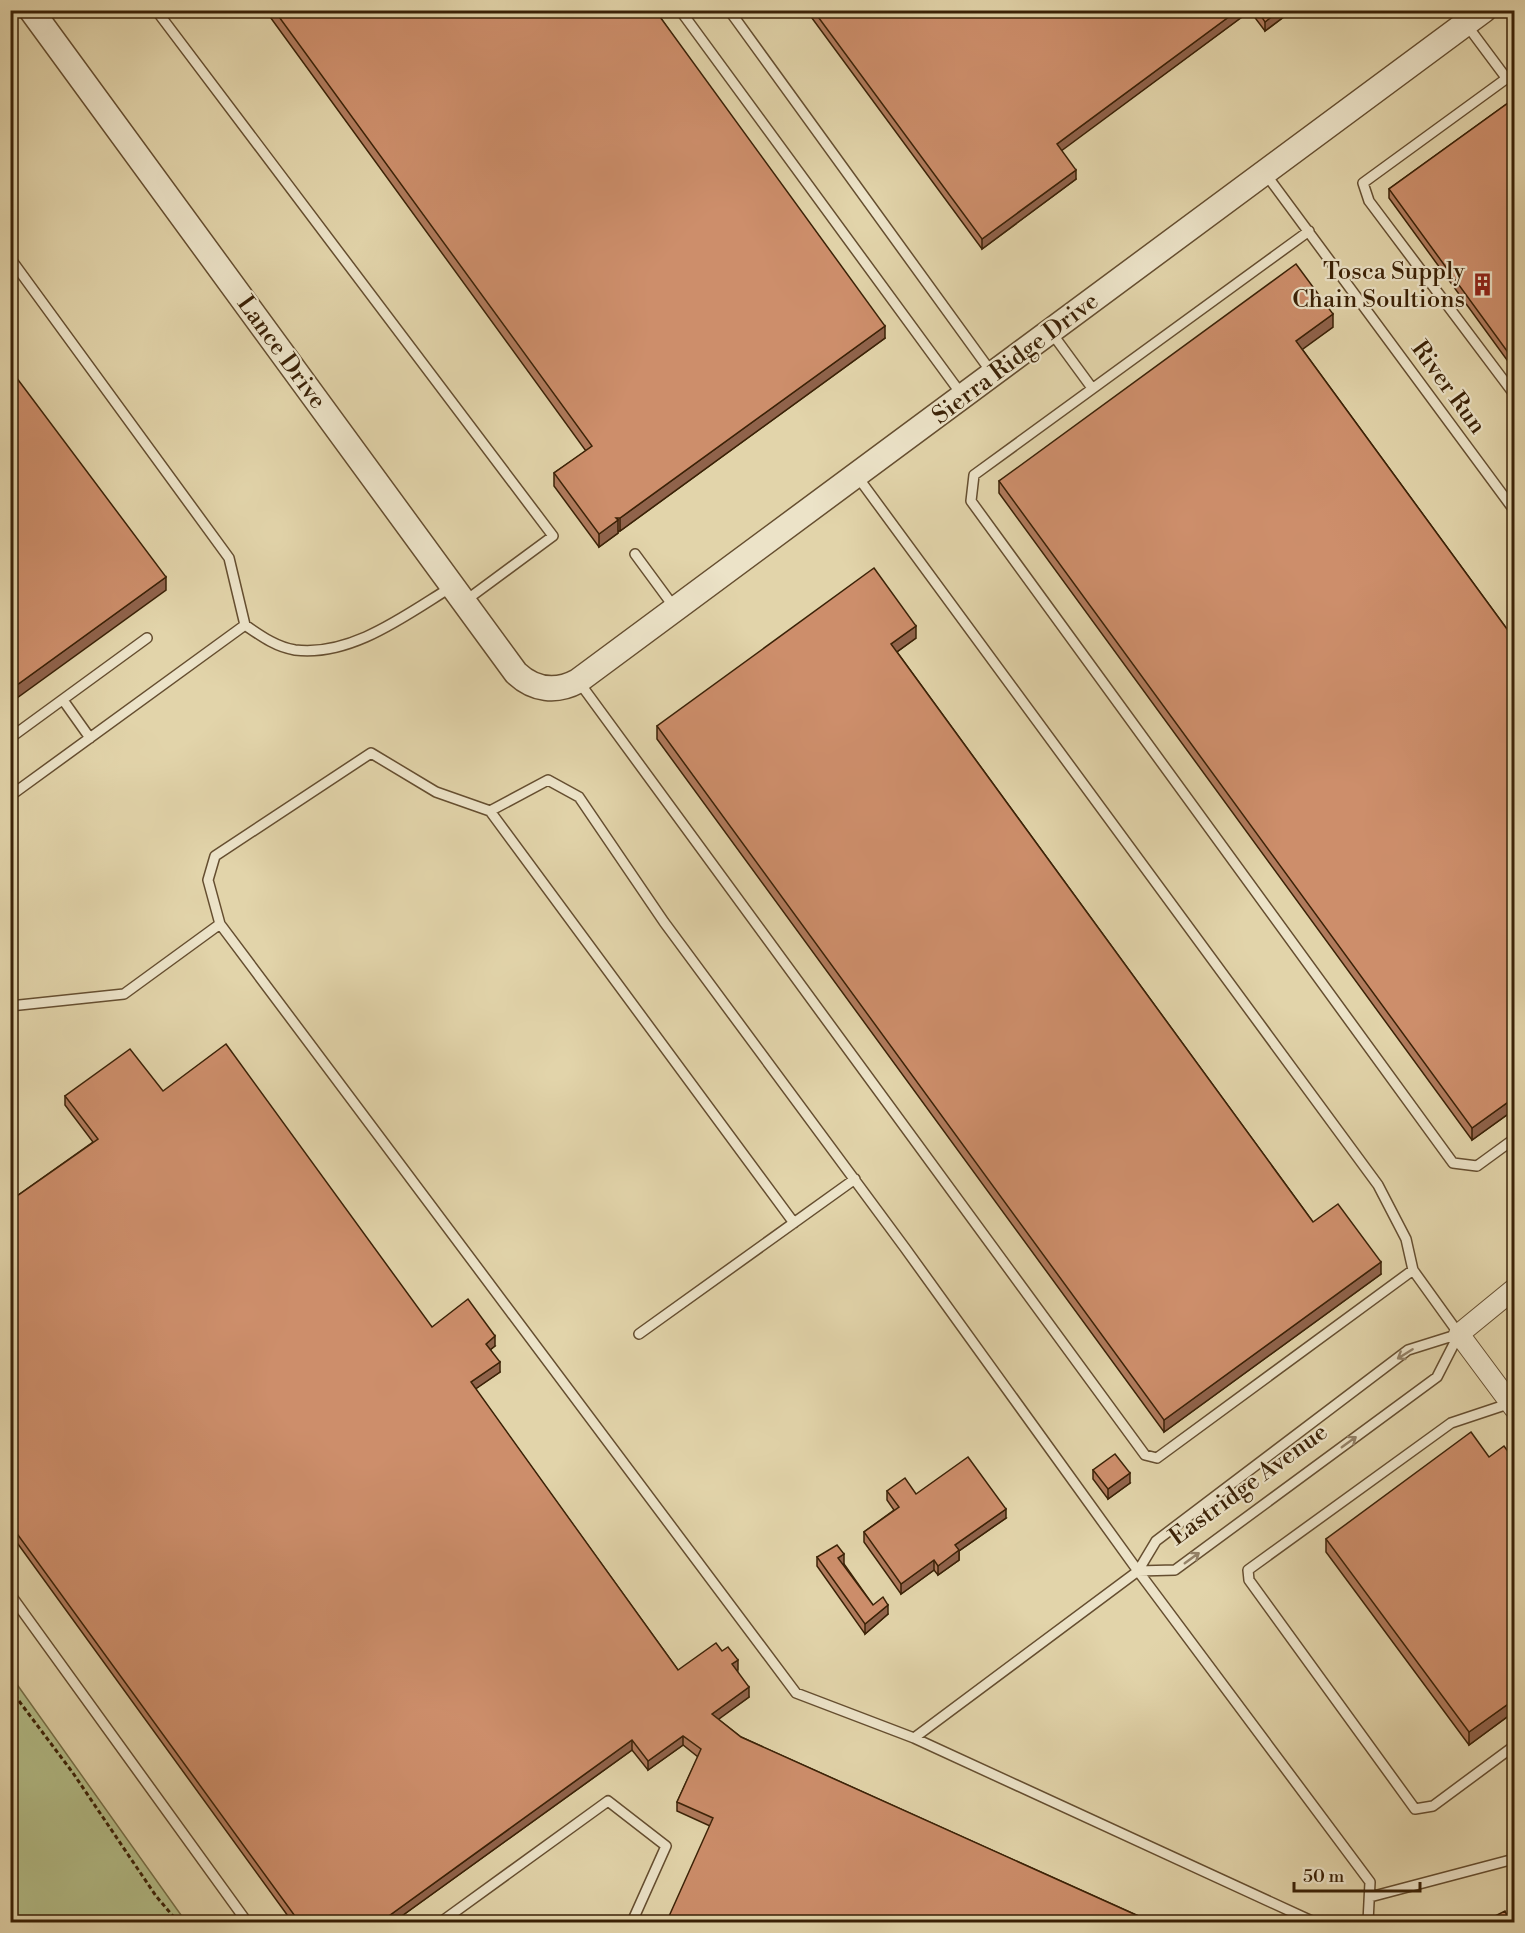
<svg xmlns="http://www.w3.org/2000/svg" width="1525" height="1933" font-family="'Libre Bodoni',serif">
	<rect width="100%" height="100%" fill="#e2d4aa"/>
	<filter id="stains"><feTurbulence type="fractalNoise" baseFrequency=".00333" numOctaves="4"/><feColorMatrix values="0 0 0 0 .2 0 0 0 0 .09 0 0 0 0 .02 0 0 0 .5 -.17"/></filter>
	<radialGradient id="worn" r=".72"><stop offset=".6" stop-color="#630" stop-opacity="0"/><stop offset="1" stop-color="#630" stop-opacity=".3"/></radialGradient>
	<path fill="#b3bd88" stroke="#777048" stroke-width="1.5" d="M 11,1676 L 186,1922 L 11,1922 Z"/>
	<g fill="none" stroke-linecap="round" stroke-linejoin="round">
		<defs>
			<path id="service" d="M 156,10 L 553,536 L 465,601
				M 680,10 L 962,395
				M 729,10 L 992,373
				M 1466,24 L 1507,79
				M 1514,73 L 1363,183 L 1369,201 L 1514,394
				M 1265,173 L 1514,510
				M 1309,231 L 974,475 L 971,501 L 1453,1163 L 1477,1166 L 1514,1139
				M 10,258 L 229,558 L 245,625
				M 1051,332 L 1092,388
				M 857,476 L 1378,1185 L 1406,1239 L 1413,1270
				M 635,554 L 674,607
				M 579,682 L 1145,1455 L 1157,1458 L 1413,1270 L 1459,1334
				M 63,700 L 90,738
				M 10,738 L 147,638
				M 10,796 L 245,625 C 261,636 276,647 295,650 C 352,657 407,614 453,586
				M 490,811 L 794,1223
				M 220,924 L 208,880 L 215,856 L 371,753 L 436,792 L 490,811 L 548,780 L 579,797 L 664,922 L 905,1248 L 1138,1571 L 1370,1882 L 1368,1922
				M 10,1006 L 124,994 L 220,924 L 796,1693 L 914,1738 L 1138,1571 L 1156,1541 L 1408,1350 L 1459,1334
				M 639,1334 L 855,1179
				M 1511,1403 L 1451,1423 L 1248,1570 L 1249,1580 L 1415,1809 L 1433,1806 L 1514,1746
				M 1138,1571 L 1175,1570 L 1437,1377 L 1459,1334
				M 10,1594 L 247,1922
				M 914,1738 L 1314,1922
				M 1370,1897 L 1514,1859
				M 441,1922 L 608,1801 L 666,1846 L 632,1922"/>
			<path id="minor" d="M 1514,1289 L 1459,1334 L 1514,1408"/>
			<path id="tertiary" d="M 31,10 L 516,673 C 534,690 556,693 578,681 L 1484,10"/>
		</defs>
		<use href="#service" stroke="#654e30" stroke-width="12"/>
		<use href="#minor" stroke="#654e30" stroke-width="22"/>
		<use href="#tertiary" stroke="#654e30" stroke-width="27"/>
		<path stroke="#3b2207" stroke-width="3" stroke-dasharray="4.5 3" stroke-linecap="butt" d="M 10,1689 L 73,1773 L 156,1896 L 178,1922"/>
		<use href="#service" stroke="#ece3c8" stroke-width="9"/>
		<use href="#minor" stroke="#ece3c8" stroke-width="20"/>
		<use href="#tertiary" stroke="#ece3c8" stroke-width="24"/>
	</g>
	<path fill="#b07a5c" stroke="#3b2207" stroke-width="1.5" d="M 265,10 L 655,10 L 885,338 L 620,531 L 618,531 L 618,533 L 599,547 L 554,486 L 554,473 L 586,451 Z
		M 806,10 L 1293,10 L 1265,31 L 1250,11 L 1061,150 L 1076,179 L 982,249 Z
		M 1515,98 L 1515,371 L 1389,198 L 1389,189 Z
		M 1333,327 L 1302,349 L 1515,640 L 1515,1109 L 1472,1140 L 999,493 L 999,481 Z
		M 916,638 L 897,652 L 1313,1222 L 1381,1274 L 1164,1432 L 657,739 L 657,726 Z
		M 163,1091 L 432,1327 L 495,1346 L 490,1350 L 500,1372 L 475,1389 L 678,1670 L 738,1670 L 737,1670 L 749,1697 L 718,1719 L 741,1737 L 1154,1923 L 710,1826 L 677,1811 L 677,1802 L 698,1757 L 683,1745 L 648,1770 L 632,1750 L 392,1923 L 293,1923 L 10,1533 L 10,1201 L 93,1142 L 65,1105 L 65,1096 Z
		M 1489,1457 L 1515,1461 L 1515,1711 L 1469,1745 L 1326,1552 L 1326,1539 Z
		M 1093,1470 L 1130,1483 L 1108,1499 L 1093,1479 Z
		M 887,1491 L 916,1494 L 1006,1518 L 959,1551 L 959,1560 L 938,1575 L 934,1570 L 901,1594 L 864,1542 L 864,1532 L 894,1510 L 887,1500 Z
		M 817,1557 L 844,1564 L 873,1605 L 888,1614 L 865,1634 L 817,1566 Z"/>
	<path fill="#90634b" stroke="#3b2207" stroke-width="1.5" d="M 1238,10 L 1250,11 L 1057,154 L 1057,144 Z
		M 1280,10 L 1293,10 L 1265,31 L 1265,22 Z
		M 1076,170 L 1076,179 L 982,249 L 982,239 Z
		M 1333,314 L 1333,327 L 1296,354 L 1296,341 Z
		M 885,326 L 885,338 L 620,531 L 620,518 Z
		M 618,520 L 618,533 L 599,547 L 599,534 Z
		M 166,577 L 166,590 L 10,703 L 10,690 Z
		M 916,626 L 916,638 L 891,656 L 891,644 Z
		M 1515,1097 L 1515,1109 L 1472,1140 L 1472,1128 Z
		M 1381,1262 L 1381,1274 L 1164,1432 L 1164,1420 Z
		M 495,1336 L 495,1346 L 486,1353 L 486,1344 Z
		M 500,1362 L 500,1372 L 471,1392 L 471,1382 Z
		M 1130,1473 L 1130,1483 L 1108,1499 L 1108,1489 Z
		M 1006,1509 L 1006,1518 L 959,1551 L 959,1560 L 938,1575 L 938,1566 L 955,1545 Z
		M 844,1554 L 844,1564 L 838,1567 L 838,1558 Z
		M 934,1560 L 934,1570 L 901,1594 L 901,1584 Z
		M 888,1605 L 888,1614 L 865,1634 L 865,1624 Z
		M 738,1660 L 738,1670 L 732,1674 L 732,1664 Z
		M 749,1687 L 749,1697 L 712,1724 L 712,1714 Z
		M 1515,1699 L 1515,1711 L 1469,1745 L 1469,1732 Z
		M 683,1736 L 683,1745 L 648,1770 L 648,1761 Z
		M 632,1740 L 632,1750 L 392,1923 L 379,1923 Z"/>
	<path fill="#cd8e6b" stroke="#3b2207" stroke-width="1.5" d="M 274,10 L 655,10 L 885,326 L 620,518 L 616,518 L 618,520 L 599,534 L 554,473 L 592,446 Z
		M 813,10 L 1238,10 L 1057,144 L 1076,170 L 982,239 Z
		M 1257,10 L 1280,10 L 1265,22 Z
		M 1515,98 L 1515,362 L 1389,189 Z
		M 1296,264 L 1333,314 L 1296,341 L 1515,640 L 1515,1097 L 1472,1128 L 999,481 Z
		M 10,369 L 166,577 L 10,690 Z
		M 874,568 L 916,626 L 891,644 L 1313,1222 L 1338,1204 L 1381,1262 L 1164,1420 L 657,726 Z
		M 226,1044 L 432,1327 L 468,1299 L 495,1336 L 486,1344 L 500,1362 L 471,1382 L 678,1670 L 716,1643 L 722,1651 L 728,1647 L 738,1660 L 732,1664 L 749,1687 L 712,1714 L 741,1737 L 1154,1923 L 666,1923 L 713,1818 L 677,1802 L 701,1749 L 683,1736 L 648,1761 L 632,1740 L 379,1923 L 300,1923 L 10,1524 L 10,1201 L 98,1139 L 65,1096 L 130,1049 L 163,1091 Z
		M 1471,1432 L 1489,1457 L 1504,1446 L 1515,1461 L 1515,1699 L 1469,1732 L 1326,1539 Z
		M 1115,1454 L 1130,1473 L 1108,1489 L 1093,1470 Z
		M 968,1457 L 1006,1509 L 955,1545 L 959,1550 L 938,1566 L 934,1560 L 901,1584 L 864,1532 L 899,1507 L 887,1491 L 905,1478 L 916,1494 Z
		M 837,1545 L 844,1554 L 838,1558 L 873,1605 L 883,1597 L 888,1605 L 865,1624 L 817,1557 Z
		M 1505,1911 L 1510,1923 L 1481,1923 Z"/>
	<defs><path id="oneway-shaft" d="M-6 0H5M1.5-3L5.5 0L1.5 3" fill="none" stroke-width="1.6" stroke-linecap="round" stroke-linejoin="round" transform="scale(1.5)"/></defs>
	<g stroke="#948268">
		<use href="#oneway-shaft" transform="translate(1405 1354) rotate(148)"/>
		<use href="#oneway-shaft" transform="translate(1349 1442) rotate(-36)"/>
		<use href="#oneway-shaft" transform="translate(1192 1558) rotate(-36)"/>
	</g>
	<defs>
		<symbol id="building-bare" viewBox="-9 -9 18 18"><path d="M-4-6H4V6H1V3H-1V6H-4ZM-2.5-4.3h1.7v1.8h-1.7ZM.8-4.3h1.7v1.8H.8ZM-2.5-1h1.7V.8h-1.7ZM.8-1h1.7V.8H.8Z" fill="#8f2418" stroke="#ece3c8" stroke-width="2.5" paint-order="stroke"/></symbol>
	</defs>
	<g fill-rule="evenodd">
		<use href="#building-bare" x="1466" y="268" width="33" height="33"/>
	</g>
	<g text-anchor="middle" stroke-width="4.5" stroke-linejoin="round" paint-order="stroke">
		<g font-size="24" fill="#3b2207" stroke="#ece3c8" text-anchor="end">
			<text x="1465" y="279">Tosca Supply<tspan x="1465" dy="28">Chain Soultions</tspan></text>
		</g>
		<g font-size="24" fill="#3b2207" stroke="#ece3c8">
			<text transform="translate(282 352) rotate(54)" y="8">Lance Drive</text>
			<text transform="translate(1015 358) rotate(-37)" y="8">Sierra Ridge Drive</text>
			<text transform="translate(1449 387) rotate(54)" y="8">River Run</text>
			<text transform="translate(1248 1484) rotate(-36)" y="8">Eastridge Avenue</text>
		</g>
	</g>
	<rect width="1525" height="1933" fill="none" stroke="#e2d4aa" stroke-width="36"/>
	<rect x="12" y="12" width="1501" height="1909" fill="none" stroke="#3b2207" stroke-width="3"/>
	<rect x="18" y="18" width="1489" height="1897" fill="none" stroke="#3b2207" stroke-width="1.5"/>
	<path d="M1294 1882v9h126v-9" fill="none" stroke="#3b2207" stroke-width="3"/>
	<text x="1303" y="1882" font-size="18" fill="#3b2207" stroke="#ece3c8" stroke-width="4.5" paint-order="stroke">50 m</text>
	<rect width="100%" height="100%" filter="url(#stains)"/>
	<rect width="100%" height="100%" fill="url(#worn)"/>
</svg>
